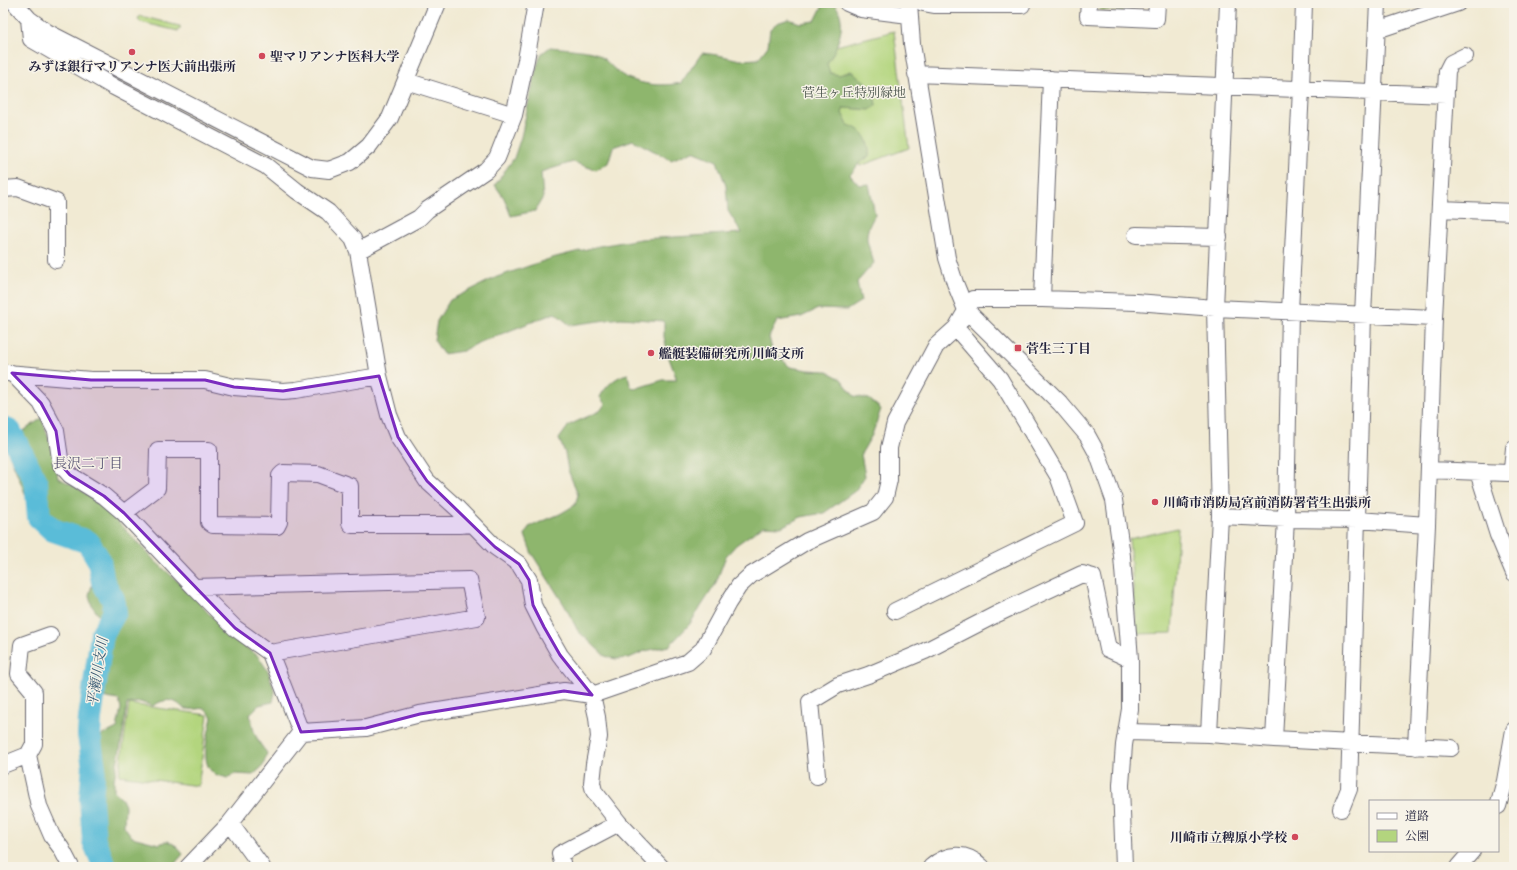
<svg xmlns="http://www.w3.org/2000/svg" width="1517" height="870" font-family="'Libre Bodoni','Noto Serif JP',serif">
	<rect width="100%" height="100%" fill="#f7f3e8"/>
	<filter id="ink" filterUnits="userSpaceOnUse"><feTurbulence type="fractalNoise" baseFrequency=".025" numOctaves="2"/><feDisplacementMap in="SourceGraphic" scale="8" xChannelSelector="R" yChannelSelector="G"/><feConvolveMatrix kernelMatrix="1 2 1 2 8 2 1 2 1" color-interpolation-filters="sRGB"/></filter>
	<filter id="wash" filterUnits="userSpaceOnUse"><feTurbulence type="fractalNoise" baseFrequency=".012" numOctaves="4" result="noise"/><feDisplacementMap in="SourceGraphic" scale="16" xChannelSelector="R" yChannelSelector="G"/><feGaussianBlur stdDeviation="0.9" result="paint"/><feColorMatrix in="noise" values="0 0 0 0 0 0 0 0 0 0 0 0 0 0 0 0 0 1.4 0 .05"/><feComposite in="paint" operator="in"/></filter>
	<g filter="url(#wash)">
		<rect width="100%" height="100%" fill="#f1ead3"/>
		<path fill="#b3d57e" stroke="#6a7c5c" d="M 1096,3 L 1123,3 L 1123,11 L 1101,10 L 1096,5 Z
			M 141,16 L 179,26 L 180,26 L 180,30 L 178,31 L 140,22 L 138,18 Z
			M 894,31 L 909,148 L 860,166 L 759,66 Z
			M 1178,528 L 1172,633 L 1137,634 L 1129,539 Z
			M 129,704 L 208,715 L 198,786 L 119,775 Z"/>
		<path fill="#8eb66d" stroke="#586c54" d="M 824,3 L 834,3 C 849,22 838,46 827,64 L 830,73 L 839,75 L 851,71 L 873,88 L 876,105 L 870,110 L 844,108 L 842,113 L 848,125 C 863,129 870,141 869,157 L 861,161 L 850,175 L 859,185 L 869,184 L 875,215 C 862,237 867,240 874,263 L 857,282 L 861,301 L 847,310 L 818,309 L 801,317 L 777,321 L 769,337 L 772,350 L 790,367 L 808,370 L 826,371 L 841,379 L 854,396 L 869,399 L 881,409 L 872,435 L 861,454 L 865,476 L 855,491 L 824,513 L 801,517 L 781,527 L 763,526 L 736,545 L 726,556 L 715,585 L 689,625 L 669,646 L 645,651 L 629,658 L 616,659 L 605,656 L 578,631 L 565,606 L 532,554 L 525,535 L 529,527 L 560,514 L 575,505 L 578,495 L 568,470 L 565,453 L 559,439 L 569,425 L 600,411 L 605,404 L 600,397 C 605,387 616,376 628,374 L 630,385 L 634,389 L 663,380 L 677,380 L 669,358 L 664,337 L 664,321 L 621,318 L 570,325 L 555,313 L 478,343 L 463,351 L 443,354 L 434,340 L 437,321 L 450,300 L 497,277 L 552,258 L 599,246 L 641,239 L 742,233 L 728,211 L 726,186 L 717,161 L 693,151 L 671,160 L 633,140 L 613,147 L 608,163 L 596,170 L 573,162 L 541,172 L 543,197 L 535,211 L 511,216 L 504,198 L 495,185 L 514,158 L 521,137 L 536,70 L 541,54 L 550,47 C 560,48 588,50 595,53 C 605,58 610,66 619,73 C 636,85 661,87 681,83 L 702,53 L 718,55 L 740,60 L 758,59 L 768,46 L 770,29 L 777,23 L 789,19 L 800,23 L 815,21 Z
			M 42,418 L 54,455 L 58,478 L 75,486 L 106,509 L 156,562 L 193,595 L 208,613 L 220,623 L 232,637 L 258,656 L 268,671 L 275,692 L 273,702 L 259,705 L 250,714 C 253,731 256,740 267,753 L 263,766 L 253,775 L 235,774 L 227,778 C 223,776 218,776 215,774 C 198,764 209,732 212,717 C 202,703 200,711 188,709 C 182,709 181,705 177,703 C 169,698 160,701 153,706 L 140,702 L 127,704 L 123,734 L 114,780 L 114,791 L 121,797 L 125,806 L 124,826 L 132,837 L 159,844 L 168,841 L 175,845 L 183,854 L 172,867 L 99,867 L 91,849 L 87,823 L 89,788 L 84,765 L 83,751 L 96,738 L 117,728 L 121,708 L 119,700 L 106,698 L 101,690 L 106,639 L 101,618 L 92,606 L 89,595 L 93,582 L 91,563 L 81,550 L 68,541 L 51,536 L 36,528 L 33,513 L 8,451 L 19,434 Z"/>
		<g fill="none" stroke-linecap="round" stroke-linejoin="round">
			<path stroke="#5abcd8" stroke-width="24" d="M 3,428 L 10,432 L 36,481 L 39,517 L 53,530 L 88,542 L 99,560 L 103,582 L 113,599 L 115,612 L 102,634 L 90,718 L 89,735 L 94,767 L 91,799 L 94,841 L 105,867"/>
		</g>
	</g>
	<g filter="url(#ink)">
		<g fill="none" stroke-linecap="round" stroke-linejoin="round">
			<defs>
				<path id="minor" d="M 15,3 L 29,19 L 47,32 L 312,168 L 329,170 L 350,162 L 369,146 L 390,118 L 438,3
					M 847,3 L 861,9 L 909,15
					M 909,3 L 912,44 L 947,258 L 955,283 L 966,310 L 1060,403 L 1087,435 L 1098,455 L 1114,500 L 1122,556 L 1130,659 L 1130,709 L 1124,745 L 1121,785 L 1124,867
					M 923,3 L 934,5 L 1022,5 L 1022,3
					M 1089,3 L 1088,16 L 1156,19 L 1157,3
					M 29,19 L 31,39 L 114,87 L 266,166 L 297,191 L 328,212 L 353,239 L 358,251 L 379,376 L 389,415 L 398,437 L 427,481 L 458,509 L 495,547 L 519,564 L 529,580 L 533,605 L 544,627 L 560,655 L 592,695 L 597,717 L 599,737 L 594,764 L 592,783 L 594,791 L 619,823 L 661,867
					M 1377,30 L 1458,3
					M 916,74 L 1446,95
					M 406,81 L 514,115
					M 3,189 L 18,188 L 56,202 L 56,260
					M 1440,209 L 1514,212
					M 1136,235 L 1219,237
					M 358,251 L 419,218 L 427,210 L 486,170 L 497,158 L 514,115 L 526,60 L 536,3
					M 1042,299 L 1051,79
					M 7,373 L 91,380 L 205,380 L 234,387 L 283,391 L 296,390 L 379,376
					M 12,373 L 41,403 L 56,431 L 61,465 L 70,475 L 104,496 L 124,513 L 194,587 L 235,628 L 270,653 L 301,732
					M 1429,470 L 1508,473 L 1512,469 L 1514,448
					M 1478,472 L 1498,535 L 1514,573
					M 124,513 L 157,488 L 158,450 L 209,450 L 209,522 L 213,525 L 277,526 L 279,522 L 280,476 L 283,473 L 318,474 L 350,486 L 350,523 L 352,525 L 460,525 L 472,524
					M 1220,516 L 1286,519 L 1358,520 L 1427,525
					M 194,587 L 469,580 L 477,617 L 270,653
					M 895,611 L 1075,523 L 1058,476 L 1000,379 L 956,328
					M 1127,732 L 1209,734 L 1274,739 L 1451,748
					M 1209,734 L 1220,516 L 1215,308 L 1228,3
					M 1274,739 L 1286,519 L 1290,311 L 1301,89 L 1304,3
					M 1416,747 L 1427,525 L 1434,318 L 1447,71 L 1451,63 L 1465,56
					M 28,755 L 39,806 L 52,836 L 61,848 L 71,867
					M 3,765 L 28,755 L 34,744 L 34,692 L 19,674 L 22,645 L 50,635
					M 817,776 L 810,702 L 838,685 L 868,675 L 925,651 L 997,614 L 1082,574 L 1093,577 L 1108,649 L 1130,659
					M 1498,806 L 1505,781 L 1514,730
					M 1341,809 L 1349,789 L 1363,315 L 1378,3
					M 230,823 L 262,867
					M 188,867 L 230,823 L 301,732 L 366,728 L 420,714 L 564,691 L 592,695 L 688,662 L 703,649 L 728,603 L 739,586 L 751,575 L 807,541 L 873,512 L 885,497 L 889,480 L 889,448 L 895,423 L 936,346 L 956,328 L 973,299 L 1042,299 L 1136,302 L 1215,308 L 1434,318
					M 563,867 L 560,854 L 619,823
					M 931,867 C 947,853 966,851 982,867
					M 1458,867 L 1472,851"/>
			</defs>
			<use href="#minor" stroke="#6a6870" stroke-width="18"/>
			<use href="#minor" stroke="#fff" stroke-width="16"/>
		</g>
	</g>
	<path fill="#7b2cbf" fill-opacity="0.2" stroke="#7b2cbf" stroke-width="3" stroke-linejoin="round" d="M 12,373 L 91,380 L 205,380 L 234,387 L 283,391 L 379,376 L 398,437 L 412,459 L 427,481 L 495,547 L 519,564 L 529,580 L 533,605 L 544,627 L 560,655 L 592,695 L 564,691 L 420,714 L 366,728 L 301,732 L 270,653 L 235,628 L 124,513 L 104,496 L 70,475 L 61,465 L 56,431 L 41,403 Z"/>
	<g fill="#d1495b" stroke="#f7f3e8" stroke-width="1.5">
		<circle cx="132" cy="52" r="4"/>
		<circle cx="262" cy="56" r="4"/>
		<rect x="1014" y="344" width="8" height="8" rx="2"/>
		<circle cx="651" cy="353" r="4"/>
		<circle cx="1155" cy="502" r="4"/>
		<circle cx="1295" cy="837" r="4"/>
	</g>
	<g text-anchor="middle" stroke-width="3" stroke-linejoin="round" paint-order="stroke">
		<g font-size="13" font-weight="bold" fill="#22223b" stroke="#f7f3e8" text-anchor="start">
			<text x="270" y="61">聖マリアンナ医科大学</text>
			<text x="132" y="71" text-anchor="middle">みずほ銀行マリアンナ医大前出張所</text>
			<text x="1026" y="353">菅生三丁目</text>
			<text x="659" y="358">艦艇装備研究所 川崎支所</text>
			<text x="1163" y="507">川崎市消防局宮前消防署菅生出張所</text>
			<text x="1287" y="842" text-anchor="end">川崎市立稗原小学校</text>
		</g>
		<g font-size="13" fill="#4e584f" stroke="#f7f3e8">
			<text x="854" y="97">菅生ヶ丘特別緑地</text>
		</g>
		<g font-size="14" fill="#555172" stroke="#f7f3e8">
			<text x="88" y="468">長沢二丁目</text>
		</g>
		<g font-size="14" font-style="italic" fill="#365872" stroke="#f7f3e8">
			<text transform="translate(97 672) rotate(-81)" y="5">平瀬川支川</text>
		</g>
	</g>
	<rect width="1517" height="870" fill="none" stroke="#f7f3e8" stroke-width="16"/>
	<rect x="1369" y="800" width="130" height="52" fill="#f7f3e8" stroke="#a29fa3"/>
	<rect x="1377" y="813" width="20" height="6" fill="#ffffff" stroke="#a29fa3"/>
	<text x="1405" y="820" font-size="12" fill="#22223b">道路</text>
	<rect x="1377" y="830" width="20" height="12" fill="#b3d57e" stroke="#a29fa3"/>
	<text x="1405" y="840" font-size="12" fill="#22223b">公園</text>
</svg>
